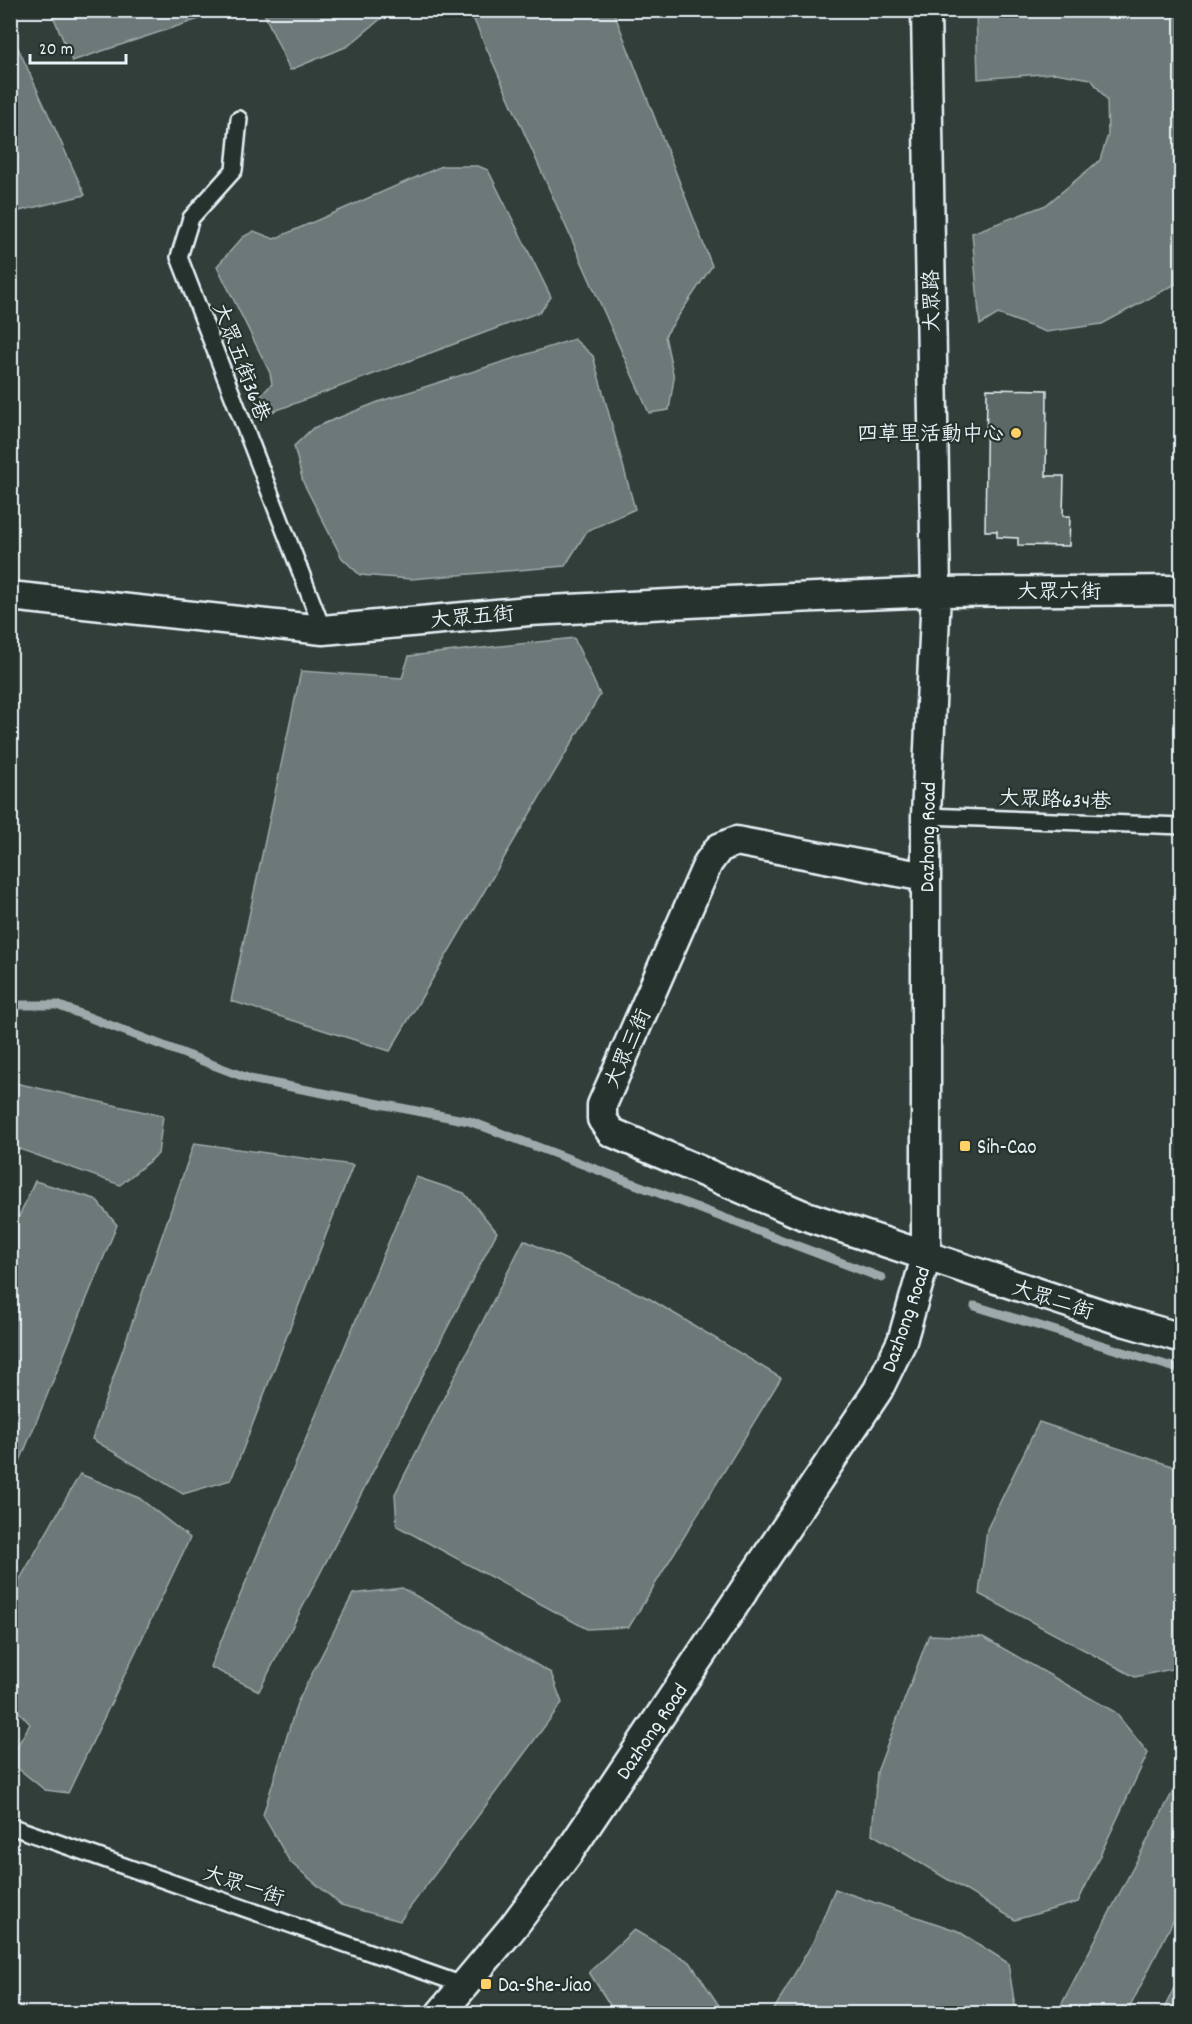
<svg xmlns="http://www.w3.org/2000/svg" width="1192" height="2024" font-family="Dekko,'LXGW WenKai TC',sans-serif">
	<rect width="100%" height="100%" fill="#323e39"/>
	<filter id="ink" filterUnits="userSpaceOnUse"><feTurbulence type="fractalNoise" baseFrequency=".0167" numOctaves="2"/><feDisplacementMap in="SourceGraphic" scale="12" xChannelSelector="R" yChannelSelector="G"/><feConvolveMatrix kernelMatrix="1 2 1 2 8 2 1 2 1" color-interpolation-filters="sRGB"/></filter>
	<g filter="url(#ink)">
		<path fill="#6d7978" stroke="#9ea9ab" stroke-width="1.5" d="M 613,10 L 712,266 L 665,336 L 674,378 L 669,410 L 649,413 L 470,11 Z
			M 51,11 L 196,11 L 199,19 L 72,61 Z
			M 263,11 L 390,11 L 348,46 L 290,70 Z
			M 976,11 L 1181,11 L 1181,281 L 1102,324 L 1046,332 L 998,314 L 980,325 L 972,233 L 1046,205 L 1100,160 L 1108,135 L 1107,100 L 1091,79 L 1055,73 L 978,79 Z
			M 10,30 L 85,195 L 11,213 L 10,213 Z
			M 442,166 L 478,166 L 488,170 L 551,297 L 540,312 L 272,412 L 261,407 L 262,394 L 272,384 L 270,373 L 217,266 L 243,237 L 254,231 L 274,239 Z
			M 574,339 L 593,356 L 635,509 L 587,531 L 565,566 L 411,579 L 360,575 L 342,558 L 303,482 L 294,446 L 313,428 L 378,402 Z
			M 574,638 L 600,695 L 390,1051 L 231,1001 L 301,671 L 402,678 L 409,656 Z
			M 11,1082 L 163,1116 L 158,1154 L 120,1185 L 11,1146 Z
			M 194,1143 L 353,1165 L 231,1480 L 183,1494 L 92,1439 Z
			M 416,1177 L 464,1193 L 497,1232 L 259,1691 L 210,1667 Z
			M 35,1181 L 95,1199 L 117,1225 L 11,1483 L 11,1234 Z
			M 524,1240 L 650,1299 L 781,1378 L 629,1627 L 587,1629 L 397,1526 L 395,1494 Z
			M 1039,1422 L 1181,1469 L 1181,1667 L 1135,1677 L 979,1594 L 987,1529 Z
			M 80,1474 L 139,1498 L 190,1538 L 68,1793 L 45,1790 L 11,1763 L 11,1757 L 30,1724 L 11,1703 L 11,1595 Z
			M 402,1588 L 551,1673 L 562,1703 L 400,1921 L 341,1905 L 290,1862 L 263,1815 L 297,1703 L 353,1594 Z
			M 929,1635 L 983,1637 L 1115,1712 L 1148,1753 L 1078,1902 L 1015,1920 L 872,1834 L 877,1772 Z
			M 1181,1776 L 1181,1905 L 1127,2013 L 1057,2013 Z
			M 835,1889 L 958,1931 L 1008,1963 L 1016,2013 L 772,2013 L 814,1940 Z
			M 634,1930 L 690,1962 L 724,2013 L 615,2013 L 589,1972 Z
			M 1181,1973 L 1181,2013 L 1162,2013 Z"/>
		<g fill="none" stroke-linecap="round" stroke-linejoin="round">
			<path stroke="#9ea9ab" stroke-width="9" d="M 10,1005 L 57,1005 L 250,1079 L 469,1121 L 882,1278
				M 975,1306 L 1182,1370"/>
		</g>
		<path fill="#5c6865" stroke="#e8f1f8" stroke-width="1.5" d="M 987,389 L 1047,390 L 1046,476 L 1064,476 L 1063,516 L 1070,516 L 1069,546 L 1018,545 L 1018,538 L 997,537 L 997,531 L 985,531 Z"/>
		<g fill="none" stroke-linecap="round" stroke-linejoin="round">
			<defs>
				<path id="lane" d="M 239,119 L 234,170 L 191,218 L 179,257 L 323,630
					M 926,816 L 1182,826
					M 10,1826 L 463,1985"/>
				<path id="street" d="M 10,596 L 323,630 L 529,611 L 769,599 L 936,592 L 1182,590
					M 925,877 L 736,841 L 719,848 L 708,863 L 602,1105 L 602,1119 L 611,1132 L 803,1215 L 1126,1322 L 1182,1338
					M 440,2014 L 513,1927 L 569,1852 L 878,1390 L 902,1341 L 926,1257 L 926,816 L 936,592 L 926,10"/>
			</defs>
			<use href="#lane" stroke="#e8f1f8" stroke-width="20"/>
			<use href="#street" stroke="#e8f1f8" stroke-width="33"/>
			<use href="#lane" stroke="#26332d" stroke-width="15"/>
			<use href="#street" stroke="#26332d" stroke-width="28"/>
		</g>
	</g>
	<g fill="#ffd166" stroke="#26332d" stroke-width="2">
		<circle cx="1016" cy="433" r="6"/>
		<rect x="959" y="1140" width="12" height="12" rx="3"/>
		<rect x="480" y="1978" width="12" height="12" rx="3"/>
	</g>
	<g text-anchor="middle" stroke-width="4.5" stroke-linejoin="round" paint-order="stroke">
		<g font-size="21" fill="#e8f1f8" stroke="#26332d">
			<text transform="translate(931 301) rotate(-91)" y="7">大眾路</text>
			<text transform="translate(242 362) rotate(69)" y="7">大眾五街36巷</text>
			<text x="1059" y="598">大眾六街</text>
			<text transform="translate(472 616) rotate(-5)" y="7">大眾五街</text>
			<text transform="translate(1055 799) rotate(2)" y="7">大眾路634巷</text>
			<text transform="translate(927 837) rotate(-89)" y="7">Dazhong Road</text>
			<text transform="translate(627 1048) rotate(-66)" y="7">大眾三街</text>
			<text transform="translate(1053 1299) rotate(18)" y="7">大眾二街</text>
			<text transform="translate(905 1319) rotate(-71)" y="7">Dazhong Road</text>
			<text transform="translate(651 1731) rotate(-56)" y="7">Dazhong Road</text>
			<text transform="translate(244 1885) rotate(19)" y="7">大眾一街</text>
		</g>
		<g font-size="21" fill="#e8f1f8" stroke="#26332d" text-anchor="start">
			<text x="1004" y="440" text-anchor="end">四草里活動中心</text>
			<text x="977" y="1153">Sih-Cao</text>
			<text x="498" y="1991">Da-She-Jiao</text>
		</g>
	</g>
	<rect width="1192" height="2024" fill="none" stroke="#26332d" stroke-width="36"/>
	<rect x="18" y="18" width="1156" height="1988" fill="none" stroke="#e8f1f8" stroke-width="2" filter="url(#ink)"/>
	<path d="M30 54v9h96v-9" fill="none" stroke="#e8f1f8" stroke-width="3"/>
	<text x="39" y="54" font-size="18" fill="#e8f1f8" stroke="#26332d" stroke-width="4.5" paint-order="stroke">20 m</text>
</svg>
